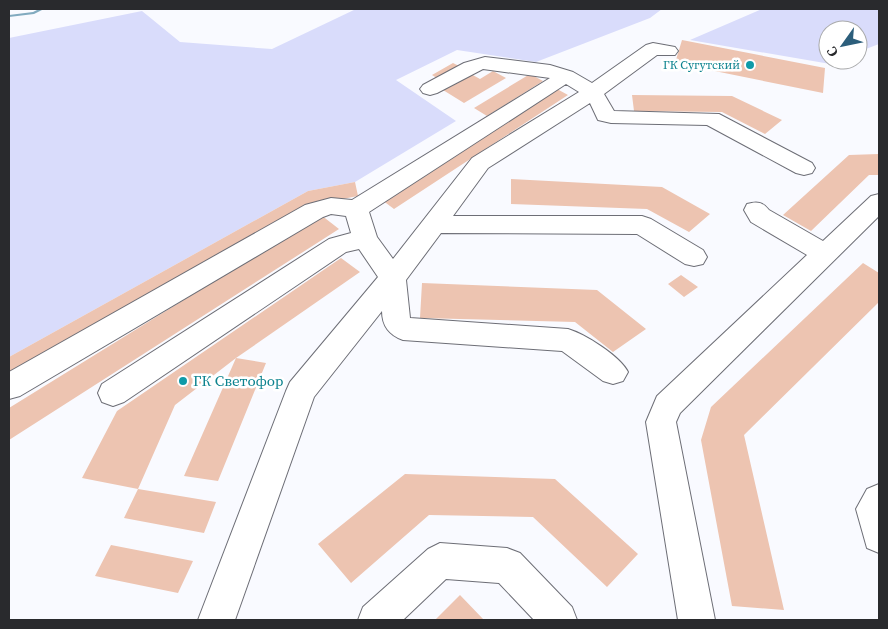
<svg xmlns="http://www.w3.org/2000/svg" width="888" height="629" font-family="'Source Serif 4',serif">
	<rect width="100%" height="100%" fill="#f9faff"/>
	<path fill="#d9dcfb" d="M 356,9 L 662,9 L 650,18 L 536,62 L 457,50 L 396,80 L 456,121 L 355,182 L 308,191 L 9,357 L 9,38 L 142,11 L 180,42 L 272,49 Z
		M 762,9 L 879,9 L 879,44 L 858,52 L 858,30 L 828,30 L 828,60 L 845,60 L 842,66 L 690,40 Z"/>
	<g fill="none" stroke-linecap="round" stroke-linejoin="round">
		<path fill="#81aabf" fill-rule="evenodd" d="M 39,9 L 44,9 L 34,14 L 9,17 L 9,15 L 33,12 Z"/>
	</g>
	<path fill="#edc4b1" d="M 682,40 L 825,68 L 823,93 L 675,63 Z
		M 453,63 L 461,67 L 440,80 L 432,75 Z
		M 493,71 L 506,78 L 464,103 L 443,90 L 471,74 L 480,79 Z
		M 530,74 L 543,81 L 487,116 L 474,108 Z
		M 557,89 L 568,95 L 394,209 L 382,200 Z
		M 632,95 L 732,96 L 782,120 L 765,134 L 722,112 L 634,111 Z
		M 879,154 L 879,175 L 869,175 L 811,231 L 783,215 L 849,155 Z
		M 511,179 L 662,187 L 710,214 L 689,232 L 647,209 L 511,204 Z
		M 355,182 L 358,196 L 317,204 L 9,377 L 9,357 L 308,191 Z
		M 321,215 L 339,229 L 9,440 L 9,408 Z
		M 341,258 L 360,272 L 236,358 L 175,405 L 138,489 L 82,478 L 117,411 Z
		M 863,263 L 879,273 L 879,302 L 744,435 L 784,610 L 732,606 L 701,440 L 711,407 Z
		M 681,275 L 698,287 L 684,297 L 668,284 Z
		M 422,283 L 597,290 L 646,329 L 613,352 L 575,322 L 420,318 Z
		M 236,358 L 266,363 L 218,481 L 184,476 Z
		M 405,474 L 555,479 L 638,554 L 607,587 L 533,517 L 429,515 L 351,583 L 318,544 Z
		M 138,489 L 216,502 L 204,533 L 124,518 Z
		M 111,545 L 193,561 L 178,593 L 95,576 Z
		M 460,595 L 484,620 L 435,620 Z"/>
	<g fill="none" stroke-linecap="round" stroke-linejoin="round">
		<defs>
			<path id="minor" d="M 653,43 L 675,47 L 678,51 L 675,55 L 657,55 L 604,94 L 614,111 L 719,114 L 812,163 L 815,168 L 812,173 L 804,175 L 796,173 L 707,125 L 611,123 L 598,120 L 590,103 L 488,168 L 453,216 L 642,216 L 651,219 L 703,250 L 707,257 L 703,264 L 694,266 L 685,264 L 637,234 L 441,233 L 406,280 L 410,318 L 568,329 C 585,334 620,356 628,372 L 623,381 L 613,384 L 603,381 L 562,351 L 403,340 C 389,335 382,326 382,311 L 314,397 L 235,620 L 198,620 L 286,391 L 290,382 L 378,277 L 359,249 L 346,252 L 124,402 L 113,406 L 102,402 L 98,393 L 102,384 L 329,239 L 351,233 L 346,216 L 331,214 L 323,217 L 20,396 L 9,399 L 9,372 L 305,205 L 331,198 L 352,200 L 550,78 L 483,69 L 437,93 L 430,95 L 423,93 L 420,89 L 423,85 L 464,63 L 485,57 L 550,65 L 573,72 L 592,83 L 646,45 ZM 566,84 L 579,92 L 472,158 L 393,259 L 377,237 L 369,212 Z
				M 879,194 L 879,216 L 680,413 L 676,422 L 715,620 L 678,620 L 646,422 L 657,396 L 807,255 L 751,222 L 744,210 L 747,204 C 757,201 763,202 769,210 L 823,241 L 871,196 Z
				M 879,484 L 879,553 L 867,548 L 856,509 L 867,489 Z
				M 440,543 L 507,548 L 520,553 L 572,607 L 577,620 L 534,620 L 499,583 L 446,579 L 403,620 L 358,620 L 363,607 L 428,549 Z"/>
		</defs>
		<use href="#minor" stroke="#6d6e76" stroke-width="2"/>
		<use href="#minor" fill="#fff" fill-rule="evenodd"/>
	</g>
	<g fill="#0f9aa8" stroke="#fff" stroke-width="2">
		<circle cx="750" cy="65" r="5"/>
		<circle cx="183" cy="381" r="5"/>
	</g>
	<g text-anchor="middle" stroke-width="5" stroke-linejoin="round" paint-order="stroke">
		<g font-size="12" fill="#0d838f" stroke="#fff" text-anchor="end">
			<text x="740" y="69">ГК Сугутский</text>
		</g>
		<g font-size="15" fill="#0d838f" stroke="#fff" text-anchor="start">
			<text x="193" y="386">ГК Светофор</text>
		</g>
	</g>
	<rect width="888" height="629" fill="none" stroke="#292a2d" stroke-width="20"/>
	<g transform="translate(843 45) rotate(237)"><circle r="24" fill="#ffffff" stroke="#a9aaab"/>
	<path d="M0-4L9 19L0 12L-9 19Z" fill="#2c5e7b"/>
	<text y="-8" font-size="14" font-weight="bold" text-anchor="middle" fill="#292a2d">С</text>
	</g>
</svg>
